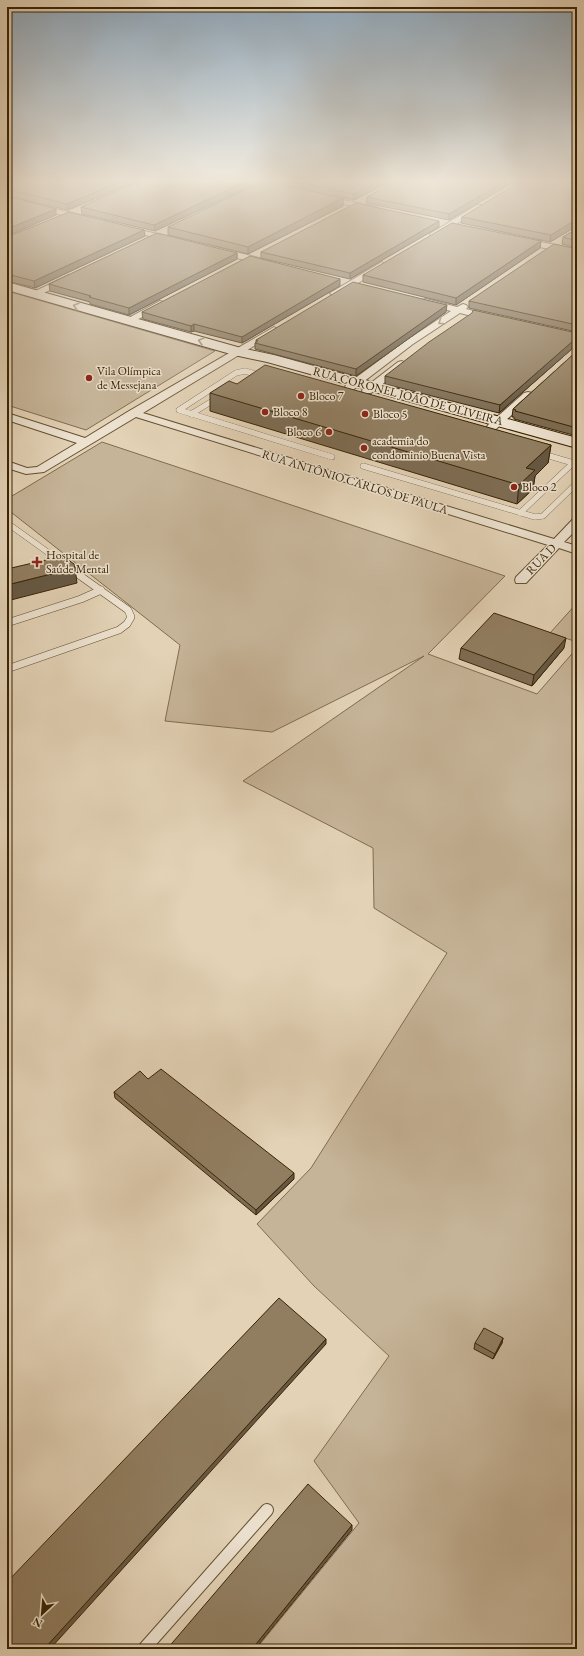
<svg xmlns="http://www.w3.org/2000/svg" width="584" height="1656" font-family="'EB Garamond',serif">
	<rect width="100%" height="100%" fill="#e3d2b6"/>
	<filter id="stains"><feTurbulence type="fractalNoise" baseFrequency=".005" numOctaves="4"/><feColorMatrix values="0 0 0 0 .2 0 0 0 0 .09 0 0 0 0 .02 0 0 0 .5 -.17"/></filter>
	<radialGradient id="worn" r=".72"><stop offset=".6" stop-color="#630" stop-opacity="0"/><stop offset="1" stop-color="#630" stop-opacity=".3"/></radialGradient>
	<path fill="#c6b498" stroke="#806c4e" d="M 7,291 L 215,351 L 86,430 L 7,405 Z
		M 102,442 L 505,576 L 428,654 L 537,694 L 577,648 L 577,1649 L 256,1649 L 359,1523 L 314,1461 L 389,1356 L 314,1286 L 257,1224 L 311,1168 L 447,953 L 374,908 L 373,848 L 243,781 L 424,656 L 272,732 L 165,721 L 180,645 L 7,509 L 7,499 Z
		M 577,603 L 577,642 L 550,633 Z"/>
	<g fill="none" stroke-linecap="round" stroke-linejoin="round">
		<defs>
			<path id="lane-far2" d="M 262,376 L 245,371 L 236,373 L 179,410 L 332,457
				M 191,414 L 219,397
				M 539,453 L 577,464
				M 363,466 L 535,517 L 543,516 L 577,483
				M 520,513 L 573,463
				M 7,523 L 60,561"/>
			<path id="lane-far1" d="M 7,623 L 81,599 L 101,590
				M 7,669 L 119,630 L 127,624 L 131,617 L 128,610 L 58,560"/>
			<path id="lane" d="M 144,1649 L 267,1510"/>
			<path id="street" d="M 232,179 L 246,179 L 282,186 L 283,188 L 279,190 L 236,181 Z
				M 318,195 L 321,195 L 375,207 L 379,209 L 375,211 L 321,199 L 317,197 Z
				M 7,197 L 88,217 L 89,219 L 85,221 L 7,201 Z
				M 477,205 L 480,205 L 484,207 L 437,236 L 431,236 L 430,234 Z
				M 120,226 L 123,226 L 175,238 L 179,240 L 175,242 L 123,230 L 119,228 Z
				M 516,238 L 519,238 L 577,249 L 577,255 L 516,242 L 515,240 Z
				M 216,247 L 271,261 L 272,263 L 268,266 L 213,252 L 212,250 Z
				M 382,262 L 386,265 L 385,267 L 338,295 L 332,295 L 330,293 Z
				M 69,275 L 73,278 L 72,280 L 37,296 L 31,296 L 29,294 Z
				M 426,299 L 457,307 L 463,304 L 466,305 L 468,307 L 466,309 L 494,316 L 496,318 L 491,321 L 460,313 L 413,344 L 354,389 L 346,389 L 345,387 L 346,385 L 407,340 L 451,311 L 423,304 L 421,302 L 423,300 Z
				M 160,301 L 163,302 L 165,304 L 163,306 L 131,323 L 125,323 L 123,321 Z
				M 274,327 L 279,330 L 277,332 L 143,413 L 554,539 L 573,519 L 577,518 L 577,529 L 564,542 L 577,546 L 577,554 L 559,548 L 526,583 L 516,583 L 515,580 L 516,577 L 548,545 L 136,417 L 44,472 L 26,474 L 7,468 L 7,461 L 27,468 L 37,467 L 77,443 L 7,420 L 7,413 L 85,438 L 129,411 Z
				M 402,361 L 407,364 L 406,366 L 371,393 L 363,393 L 362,391 L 363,389 L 398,362 Z
				M 528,392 L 532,393 L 533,395 L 532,397 L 496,429 L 488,429 L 487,427 L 488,425 L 524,393 Z"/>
			<path id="secondary" d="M 7,282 L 241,348 L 274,355 L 577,438 L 577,448 L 267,362 L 234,355 L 7,290 Z"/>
		</defs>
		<use href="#lane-far2" stroke="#645030" stroke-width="6"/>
		<use href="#lane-far1" stroke="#645030" stroke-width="8"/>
		<use href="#lane" stroke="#645030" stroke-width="14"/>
		<use href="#street" stroke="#645030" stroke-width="2"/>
		<use href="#secondary" stroke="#392404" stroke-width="2"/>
		<use href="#lane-far2" stroke="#ede2d0" stroke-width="5.5"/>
		<use href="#lane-far1" stroke="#ede2d0" stroke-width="7"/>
		<use href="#lane" stroke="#ede2d0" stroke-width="12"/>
		<use href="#street" fill="#ede2d0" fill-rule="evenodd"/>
		<use href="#secondary" fill="#ede2d0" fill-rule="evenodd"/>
	</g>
	<path fill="#7d6c53" stroke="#392404" d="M 7,179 L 142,179 L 68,210 L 7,196 Z
		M 144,179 L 396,179 L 354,200 L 272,183 L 270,180 L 251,180 L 251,186 L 155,231 L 82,214 L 81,207 Z
		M 400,179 L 519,179 L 449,220 L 366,203 L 367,197 Z
		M 562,179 L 577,179 L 577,226 L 550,242 L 461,223 L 462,217 Z
		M 343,198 L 343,206 L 248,254 L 168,235 L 168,227 Z
		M 439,227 L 350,279 L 261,258 L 261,252 Z
		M 577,229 L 577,248 L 562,244 L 563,237 Z
		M 144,230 L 145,236 L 35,288 L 7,281 L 7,237 Z
		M 541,241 L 540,248 L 456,305 L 363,282 L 363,275 Z
		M 577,249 L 577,332 L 469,308 L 469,301 Z
		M 237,253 L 237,259 L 129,315 L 90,304 L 90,302 L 50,291 L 49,284 Z
		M 340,286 L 242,343 L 194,331 L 191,332 L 143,319 L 142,312 Z
		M 446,312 L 356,376 L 255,349 L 255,343 L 256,342 L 256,340 Z
		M 577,333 L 577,347 L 573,348 L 499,413 L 385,384 L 385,376 Z
		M 577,351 L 577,436 L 514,419 L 514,417 L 512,417 L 513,409 Z
		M 237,384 L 551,445 L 548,463 L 535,476 L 533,489 L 517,504 L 210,411 L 210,393 Z
		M 461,648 L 564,648 L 532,686 L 459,659 Z
		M 148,1079 L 294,1179 L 256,1215 L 115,1098 L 114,1092 Z
		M 503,1338 L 502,1343 L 493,1359 L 474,1349 L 475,1343 Z"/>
	<path fill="#665844" stroke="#392404" d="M 126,179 L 142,179 L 68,210 L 67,204 Z
		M 251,179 L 251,186 L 155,231 L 154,225 Z
		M 260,179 L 270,179 L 270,180 L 260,180 Z
		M 384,179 L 396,179 L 354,200 L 354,194 Z
		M 509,179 L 519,179 L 449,220 L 449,214 Z
		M 343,198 L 343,206 L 248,254 L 248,247 Z
		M 56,209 L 56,215 L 7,236 L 7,229 Z
		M 577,219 L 577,226 L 550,242 L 551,235 Z
		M 439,221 L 439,227 L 350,279 L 350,273 Z
		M 144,230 L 145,236 L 35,288 L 34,281 Z
		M 541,241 L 540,248 L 456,305 L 456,298 Z
		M 237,253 L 237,259 L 129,315 L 129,308 Z
		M 340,279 L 340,286 L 242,343 L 242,337 Z
		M 447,305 L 446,312 L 356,376 L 356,369 Z
		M 194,324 L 194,331 L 191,332 L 191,326 Z
		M 574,340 L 577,340 L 577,347 L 573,348 L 499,413 L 500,405 Z
		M 551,445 L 548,463 L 535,476 L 533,489 L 517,504 L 519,485 L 526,468 Z
		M 75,568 L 77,583 L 7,601 L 7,585 Z
		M 566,638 L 564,648 L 532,686 L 534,675 Z
		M 294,1173 L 294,1179 L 256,1215 L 256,1210 Z
		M 503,1338 L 502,1343 L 493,1359 L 495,1354 Z
		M 326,1339 L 326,1344 L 50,1649 L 44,1649 Z
		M 352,1525 L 352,1530 L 255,1649 L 252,1649 Z"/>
	<path fill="#917e61" stroke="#392404" d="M 7,179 L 126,179 L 67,204 L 7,189 Z
		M 144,179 L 251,179 L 154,225 L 81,207 Z
		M 283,179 L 384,179 L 354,194 Z
		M 400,179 L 509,179 L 449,214 L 367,197 Z
		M 524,179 L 561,179 L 577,181 L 577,219 L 551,235 L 462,217 Z
		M 264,181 L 343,198 L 248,247 L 168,227 Z
		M 7,196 L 56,209 L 7,229 Z
		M 356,203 L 439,221 L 350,273 L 261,252 Z
		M 69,212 L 144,230 L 34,281 L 7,274 L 7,237 Z
		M 452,223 L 541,241 L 456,298 L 363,275 Z
		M 577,229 L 577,241 L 563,237 Z
		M 157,233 L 237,253 L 129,308 L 89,297 L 91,296 L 49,284 Z
		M 554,244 L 577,249 L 577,325 L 469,301 Z
		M 250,256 L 340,279 L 242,337 L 194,324 L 191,326 L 142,312 Z
		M 353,282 L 447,305 L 356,369 L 255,343 L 258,341 L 256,340 Z
		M 473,310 L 577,333 L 577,340 L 574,340 L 500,405 L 385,376 L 429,342 L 472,313 Z
		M 577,351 L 577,428 L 515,411 L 516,410 L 513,409 Z
		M 265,365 L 551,445 L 526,468 L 535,470 L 519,485 L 210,393 L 229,381 L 237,384 Z
		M 63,556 L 74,564 L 75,568 L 7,585 L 7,569 Z
		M 494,613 L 566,638 L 534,675 L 461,648 Z
		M 161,1069 L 294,1173 L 256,1210 L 114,1092 L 140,1071 L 148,1079 Z
		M 279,1298 L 326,1339 L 44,1649 L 7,1649 L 7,1582 Z
		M 484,1328 L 503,1338 L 495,1354 L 475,1343 Z
		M 308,1484 L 352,1525 L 252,1649 L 167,1649 Z"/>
	<defs><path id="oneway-chevron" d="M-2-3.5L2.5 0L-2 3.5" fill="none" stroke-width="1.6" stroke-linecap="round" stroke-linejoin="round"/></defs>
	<g stroke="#93836a">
		<use href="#oneway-chevron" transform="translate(76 306) rotate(-164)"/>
		<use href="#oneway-chevron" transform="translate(441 322) rotate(146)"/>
		<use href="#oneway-chevron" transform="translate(201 341) rotate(-165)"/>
	</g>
	<linearGradient id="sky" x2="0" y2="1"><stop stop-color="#8fa8bc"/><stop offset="0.44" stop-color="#f2ebde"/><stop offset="1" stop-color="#f2ebde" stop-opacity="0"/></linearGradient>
	<rect width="584" height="411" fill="url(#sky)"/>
	<g fill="#8f2418" stroke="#ede2d0" stroke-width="1.5">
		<circle cx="89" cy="378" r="4"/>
		<circle cx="301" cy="396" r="4"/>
		<circle cx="265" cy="412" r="4"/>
		<circle cx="365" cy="414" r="4"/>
		<circle cx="329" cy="432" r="4"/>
		<circle cx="364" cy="448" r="4"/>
		<circle cx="514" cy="487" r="4"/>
		<path d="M35 556h4v4h4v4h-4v4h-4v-4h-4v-4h4z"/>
	</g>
	<g text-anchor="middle" stroke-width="3" stroke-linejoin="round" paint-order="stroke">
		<g font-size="12" fill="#392404" stroke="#ede2d0" text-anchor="start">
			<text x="97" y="375">Vila Olímpica<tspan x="97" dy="14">de Messejana</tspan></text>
			<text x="309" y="400">Bloco 7</text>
			<text x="273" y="416">Bloco 8</text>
			<text x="373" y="418">Bloco 5</text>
			<text x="321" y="436" text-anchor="end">Bloco 6</text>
			<text x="372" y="445">academia do<tspan x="372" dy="14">condominio Buena Vista</tspan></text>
			<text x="522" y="491">Bloco 2</text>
			<text x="46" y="559">Hospital de<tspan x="46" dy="14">Saúde Mental</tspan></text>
		</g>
		<g font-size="12" fill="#392404" stroke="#ede2d0">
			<text transform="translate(408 396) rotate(15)" y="4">RUA CORONEL JOÃO DE OLIVEIRA</text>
			<text transform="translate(355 482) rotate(17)" y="4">RUA ANTÔNIO CARLOS DE PAULA</text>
			<text transform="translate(541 559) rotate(-46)" y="4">RUA D</text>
		</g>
	</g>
	<rect width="584" height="1656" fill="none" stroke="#e3d2b6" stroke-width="24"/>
	<rect x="8" y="8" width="568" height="1640" fill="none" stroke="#392404" stroke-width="2"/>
	<rect x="12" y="12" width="560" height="1632" fill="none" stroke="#392404"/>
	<g transform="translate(42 1614) rotate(206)" stroke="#ede2d0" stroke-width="3" paint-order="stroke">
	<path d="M0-3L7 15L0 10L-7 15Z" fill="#392404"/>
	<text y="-6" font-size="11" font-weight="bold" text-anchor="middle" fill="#392404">N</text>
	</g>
	<rect width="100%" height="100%" filter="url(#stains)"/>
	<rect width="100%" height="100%" fill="url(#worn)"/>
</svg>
